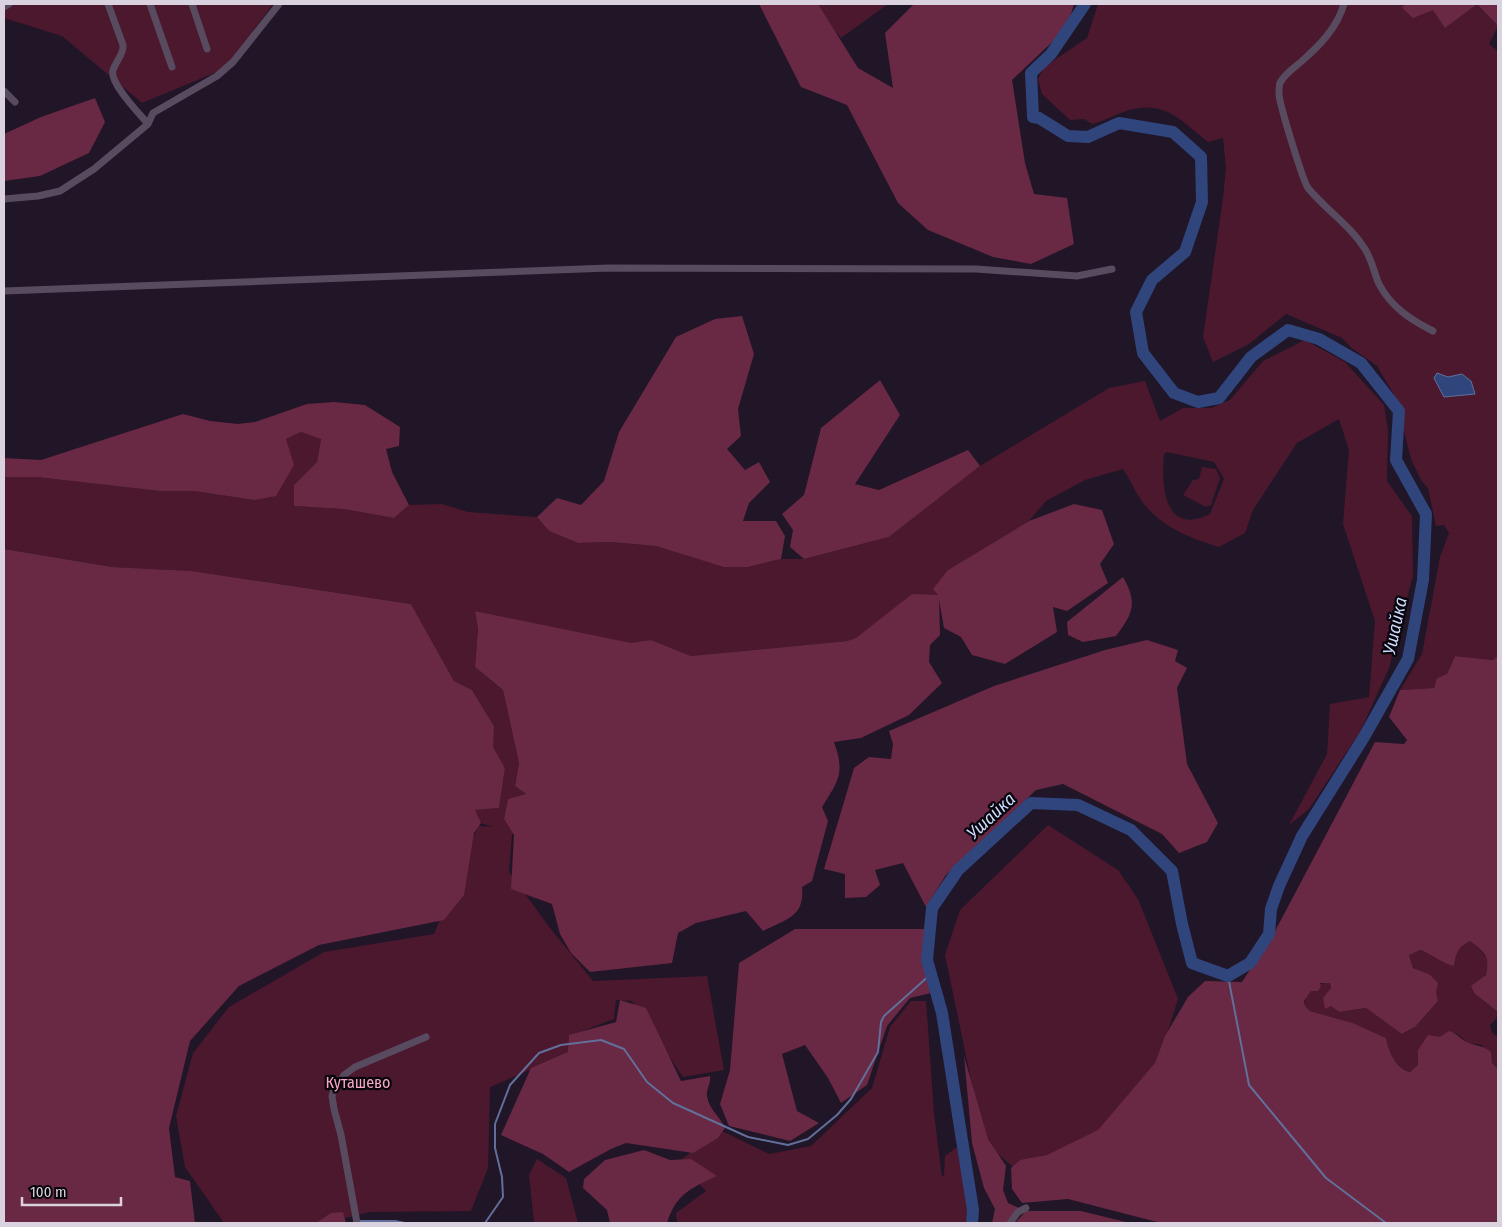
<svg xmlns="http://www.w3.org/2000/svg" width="1502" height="1227" font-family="'Fira Sans Condensed',sans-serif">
	<rect width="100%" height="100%" fill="#211528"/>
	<path fill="#4b182e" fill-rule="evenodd" d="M 4,4 L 273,4 L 224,69 L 142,103 L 62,36 L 4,18 Z
		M 811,4 L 888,4 L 841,38 Z
		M 1098,4 L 1405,4 L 1402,9 L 1432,10 L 1477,4 L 1498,26 L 1489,44 L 1498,51 L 1498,656 L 1494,660 L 1455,656 L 1447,674 L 1437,678 L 1434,688 L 1400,690 L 1422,654 L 1440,557 L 1449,533 L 1444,525 L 1436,526 L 1428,488 L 1421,480 L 1411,459 L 1404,431 L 1404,415 L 1396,398 L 1377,366 L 1353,349 L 1342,338 L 1286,314 L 1249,344 L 1213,362 L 1203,337 L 1223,198 L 1226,168 L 1223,138 L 1208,142 C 1181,121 1166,100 1129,110 C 1116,114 1105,121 1092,124 L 1084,119 L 1070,120 L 1042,94 L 1038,79 L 1044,67 L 1087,38 ZM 1462,374 L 1444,397 L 1440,386 L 1448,377 Z
		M 1305,340 L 1345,362 L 1384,405 L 1388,430 L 1387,481 L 1412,516 L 1413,575 L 1389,668 L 1360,732 L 1309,809 L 1289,825 L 1327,754 L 1330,704 L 1369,697 L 1375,621 L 1343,524 L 1349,450 L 1339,419 L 1297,443 L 1253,510 L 1245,533 L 1219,547 C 1189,538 1159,526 1141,500 C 1134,490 1130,479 1123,469 L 1085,480 L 1046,501 L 1029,521 L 948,570 L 939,595 L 876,623 L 856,638 L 847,641 L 691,656 L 651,640 L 631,644 L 475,611 L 478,629 L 475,667 L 503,690 L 519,763 L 515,786 L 526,794 L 508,800 L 504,819 L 514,834 L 512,834 L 509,872 L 550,928 L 593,981 L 707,976 L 724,1070 L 683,1077 L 632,1001 L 616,1000 L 614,1019 L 572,1035 L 570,1053 L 490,1087 L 488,1168 L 471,1211 L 370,1212 L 325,1223 L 224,1223 L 185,1167 L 176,1116 L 193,1053 L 229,1007 L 324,952 L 434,934 L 478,826 L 492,827 L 481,823 L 474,810 L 499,808 L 505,768 L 492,747 L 494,726 L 472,690 L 454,681 L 411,604 L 192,571 L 112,567 L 4,549 L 4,477 L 36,477 L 160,491 L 194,491 L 254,500 L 286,439 L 301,432 L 321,438 L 317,462 L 294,485 L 294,506 L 343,509 L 394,518 L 409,505 L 442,504 L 468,512 L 537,517 L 549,531 L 578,543 L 610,542 L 656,546 L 748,567 L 781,559 L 804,559 L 889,537 L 980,466 L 1109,388 L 1145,381 L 1160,421 L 1183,408 L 1211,408 L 1230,400 L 1263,361 ZM 1167,452 L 1214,462 L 1224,479 L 1210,514 C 1164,537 1161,485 1164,454 Z
		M 1202,467 L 1216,469 L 1220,478 L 1211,505 L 1206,507 L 1183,495 L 1193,480 L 1199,479 Z
		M 1048,825 L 1118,870 L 1138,899 L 1178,999 L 1158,1063 L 1099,1132 L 1017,1170 L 984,1142 L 945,955 L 960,910 Z
		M 1470,941 C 1496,962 1491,966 1475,994 L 1498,1012 L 1496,1019 L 1490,1025 L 1492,1033 L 1498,1037 L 1498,1069 L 1492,1063 L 1482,1045 L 1468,1043 L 1456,1033 L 1440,1037 L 1418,1050 L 1418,1065 L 1411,1072 C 1395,1068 1389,1053 1386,1038 L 1353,1023 L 1310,1011 L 1305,1006 C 1303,993 1319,981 1330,983 L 1331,988 L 1323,999 L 1339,1012 L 1366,1008 L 1403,1034 L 1415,1027 L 1438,1001 L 1429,974 L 1413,968 L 1409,955 L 1419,950 C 1431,954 1443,964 1454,966 C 1456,953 1457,947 1470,941 Z
		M 911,1001 L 926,1001 L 934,1113 L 942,1177 L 944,1175 L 945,1156 L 957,1147 L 969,1206 L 968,1223 L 677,1223 L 676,1213 L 706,1191 L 678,1162 L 720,1130 L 769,1154 L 811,1146 L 872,1088 L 890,1027 Z
		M 537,1159 L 566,1178 L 578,1223 L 534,1223 L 529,1175 Z"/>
	<path fill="#692843" d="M 759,4 L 818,4 L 858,68 L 893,88 L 885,33 L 914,4 L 1074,4 L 1067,28 L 1012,80 L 1025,163 L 1034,194 L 1067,198 L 1074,244 L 1031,264 L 993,257 L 928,230 L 898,203 L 847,105 L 801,87 Z
		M 1405,4 L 1498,4 L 1498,26 L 1477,4 L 1445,28 L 1433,10 L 1413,18 L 1402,8 Z
		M 95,98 L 105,122 L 89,153 L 40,176 L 4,181 L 4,134 L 41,117 Z
		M 742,316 L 754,354 L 738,409 L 741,436 L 727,449 L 745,470 L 759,462 L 770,482 L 749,503 L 743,521 L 776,521 L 785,536 L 781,559 L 748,567 L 724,567 L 656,546 L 610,542 L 578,543 L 549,531 L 537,517 L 557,498 L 581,505 L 604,481 L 619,432 L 676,337 L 715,319 Z
		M 880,380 L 900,415 L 855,484 L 879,490 L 968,450 L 980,466 L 889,537 L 804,559 L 790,547 L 793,530 L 782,514 L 804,495 L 821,428 Z
		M 334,402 L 365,405 L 400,427 L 399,446 L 386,449 L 392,472 L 409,505 L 394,518 L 343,509 L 294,506 L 294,485 L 317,462 L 321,439 L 301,432 L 286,439 L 294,465 L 276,496 L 254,500 L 194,491 L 160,491 L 36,477 L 4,477 L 4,458 L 41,460 L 183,414 L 210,421 L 238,424 L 255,422 L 307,404 Z
		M 1074,504 L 1102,510 L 1114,544 L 1100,564 L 1108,583 L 1067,611 L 1053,607 L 1057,632 L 1005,664 L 972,655 L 961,637 L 944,628 L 939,600 L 940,635 L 930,645 L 929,662 L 942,683 L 909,715 L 861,738 L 834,742 C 845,773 839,780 822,807 L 828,821 L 812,881 L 802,887 C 805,917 786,919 763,931 L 746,911 L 696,923 L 678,933 L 672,963 L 590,972 L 571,953 L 560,934 L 552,904 L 511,889 L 514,835 L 504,819 L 508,799 L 526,794 L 515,786 L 519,763 L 503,690 L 475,667 L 478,629 L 475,611 L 631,643 L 651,640 L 691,656 L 847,641 L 856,638 L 912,594 L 938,595 L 933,589 L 948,570 L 1029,521 Z
		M 4,549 L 112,567 L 192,571 L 411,604 L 454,681 L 472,690 L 494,726 L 493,747 L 505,768 L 499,808 L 475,810 L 481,823 L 474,833 L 464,895 L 444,920 L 319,945 L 239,986 L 190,1041 L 169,1128 L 175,1177 L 190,1181 L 195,1223 L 4,1223 Z
		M 1123,577 C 1138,603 1133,614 1116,636 L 1083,642 L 1068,635 L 1067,622 Z
		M 1147,640 L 1178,650 L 1175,661 L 1187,668 L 1177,688 L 1187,764 L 1218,823 L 1207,842 L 1179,853 L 1162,834 L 1063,784 L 1036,790 L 946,875 L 926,907 L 903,863 L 875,870 L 880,885 L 866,897 L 845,898 L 845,874 L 824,869 L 854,768 L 869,757 L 891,759 L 893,744 L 889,731 L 994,686 L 1105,650 Z
		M 1455,656 L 1493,660 L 1498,656 L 1498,1012 L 1475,994 L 1471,986 L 1486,975 C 1490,955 1485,953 1470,941 C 1458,947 1456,953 1454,966 C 1443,964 1431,954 1420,950 L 1409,955 L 1413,968 L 1429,974 L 1438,983 L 1436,992 L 1438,1001 L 1415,1027 L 1402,1034 L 1366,1008 L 1339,1012 L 1331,1006 L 1325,1009 L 1323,998 L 1331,988 L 1330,983 L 1320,983 L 1321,986 L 1318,991 L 1311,991 L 1304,1001 L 1305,1006 L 1310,1011 L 1353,1023 L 1386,1038 C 1389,1052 1395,1068 1410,1072 L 1418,1065 L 1418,1050 L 1428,1035 L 1440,1037 L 1449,1031 C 1457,1033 1460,1039 1467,1042 C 1477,1047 1481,1044 1491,1052 L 1492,1063 L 1498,1069 L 1498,1223 L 1161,1223 L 1068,1199 L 1022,1203 L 1012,1189 L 1011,1168 L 1020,1160 L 1047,1155 L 1098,1130 L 1155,1063 L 1165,1036 L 1188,997 L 1205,981 L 1242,982 L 1274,933 L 1375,742 L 1404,744 L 1407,740 L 1389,717 L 1400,690 L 1434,688 L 1437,678 L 1447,674 Z
		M 795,929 L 926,929 L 922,961 L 931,993 L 910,998 L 887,1026 L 867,1085 L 841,1103 L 828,1078 L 805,1045 L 782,1054 L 797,1111 L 819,1123 L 790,1141 L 729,1126 L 720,1104 L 730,1070 L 739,963 Z
		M 620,1000 L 646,1008 L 681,1081 L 710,1076 C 711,1083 706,1090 707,1096 C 709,1110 720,1116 725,1128 L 718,1138 L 693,1153 L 626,1143 L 611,1149 L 569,1172 L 543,1154 L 501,1135 L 531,1068 L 568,1052 L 569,1035 L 616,1022 Z
		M 964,1056 L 988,1139 L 1006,1166 L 1003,1190 L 1008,1203 L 1019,1208 L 1006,1223 L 992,1223 L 995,1209 L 984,1188 L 972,1143 Z
		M 644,1150 L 670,1160 L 691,1159 L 717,1176 C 691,1188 676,1194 667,1223 L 610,1223 L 607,1210 L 583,1188 L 584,1179 L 605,1160 Z
		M 1026,1211 L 1081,1211 L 1130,1223 L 1015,1223 Z
		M 343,1212 L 346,1223 L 316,1223 L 331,1213 Z"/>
	<path fill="#2f457c" stroke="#626f9a" d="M 1437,373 L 1448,377 L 1462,374 L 1471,381 L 1475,394 L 1444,397 L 1434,378 Z"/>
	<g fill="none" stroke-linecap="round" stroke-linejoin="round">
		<path stroke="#626f9a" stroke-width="2" d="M 1228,976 L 1249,1085 L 1326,1178 L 1386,1223
			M 359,1221 L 395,1221 L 405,1223
			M 351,1223 L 352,1223
			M 485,1223 L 503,1197 L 502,1177 L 495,1148 L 495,1124 L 510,1085 L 539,1053 L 561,1045 L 601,1040 L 624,1049 L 647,1082 L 673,1103 L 748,1137 L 788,1145 L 808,1139 L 837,1115 L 851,1099 L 878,1052 L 881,1022 L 884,1016 L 931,974"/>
		<path stroke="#2f457c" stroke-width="12" d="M 972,1223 L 973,1210 L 942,1013 L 927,960 L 932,908 L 958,870 L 1031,803 L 1078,805 L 1131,830 L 1172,871 L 1182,924 L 1192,963 L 1228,976 L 1250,963 L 1269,934 L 1271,909 L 1279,886 L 1302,836 L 1364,737 L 1408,659 L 1423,580 L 1426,514 L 1396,460 L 1399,411 L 1361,363 L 1319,339 L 1288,330 L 1251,357 L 1219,398 L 1198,402 L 1174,393 L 1143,353 L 1136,312 L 1152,280 L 1185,252 L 1202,202 L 1201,157 L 1173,132 L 1119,123 L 1088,137 L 1068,136 L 1039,118 L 1033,117 L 1031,73 L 1051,54 L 1085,4"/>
		<path stroke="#584b60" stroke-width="7" d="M 108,4 L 123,45 C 124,54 116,61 113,70 C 109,83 139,113 148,124
			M 150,4 L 172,67
			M 192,4 L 207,49
			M 1344,4 C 1337,28 1320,45 1302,61 C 1295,67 1284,74 1280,83 C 1279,85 1279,91 1279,94 C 1279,103 1303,181 1308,188 C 1326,210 1350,225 1365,249 C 1372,260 1374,273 1379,284 C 1391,307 1411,320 1433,331
			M 4,7 L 9,4
			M 4,91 L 15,102
			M 4,199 L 38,196 L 60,191 L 94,169 L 148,124 L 153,113 L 217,76 L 233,62 L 279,4
			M 4,291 L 609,268 L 976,269 L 1077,276 L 1112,269
			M 357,1223 L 341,1135 L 334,1109 L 332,1096 L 335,1087 L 344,1075 L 355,1067 L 426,1037
			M 1010,1223 L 1018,1212 L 1026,1208"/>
	</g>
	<g text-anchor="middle" stroke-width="4.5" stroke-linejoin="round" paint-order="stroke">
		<g font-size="16" fill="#f8a6c3" stroke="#08040b">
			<text x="358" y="1088">Куташево</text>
		</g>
		<g font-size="18" font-style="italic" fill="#cad9fc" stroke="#08040b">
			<text transform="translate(1395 626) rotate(-78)" y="6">Ушайка</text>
			<text transform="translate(991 816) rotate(-43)" y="6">Ушайка</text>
		</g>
	</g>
	<rect width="1502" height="1227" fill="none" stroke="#dad2df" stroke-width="10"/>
	<path d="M22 1197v8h99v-8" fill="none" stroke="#dad2df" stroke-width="2.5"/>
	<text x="30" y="1197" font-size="15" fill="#dad2df" stroke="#08040b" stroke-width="4" paint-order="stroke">100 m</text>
</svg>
